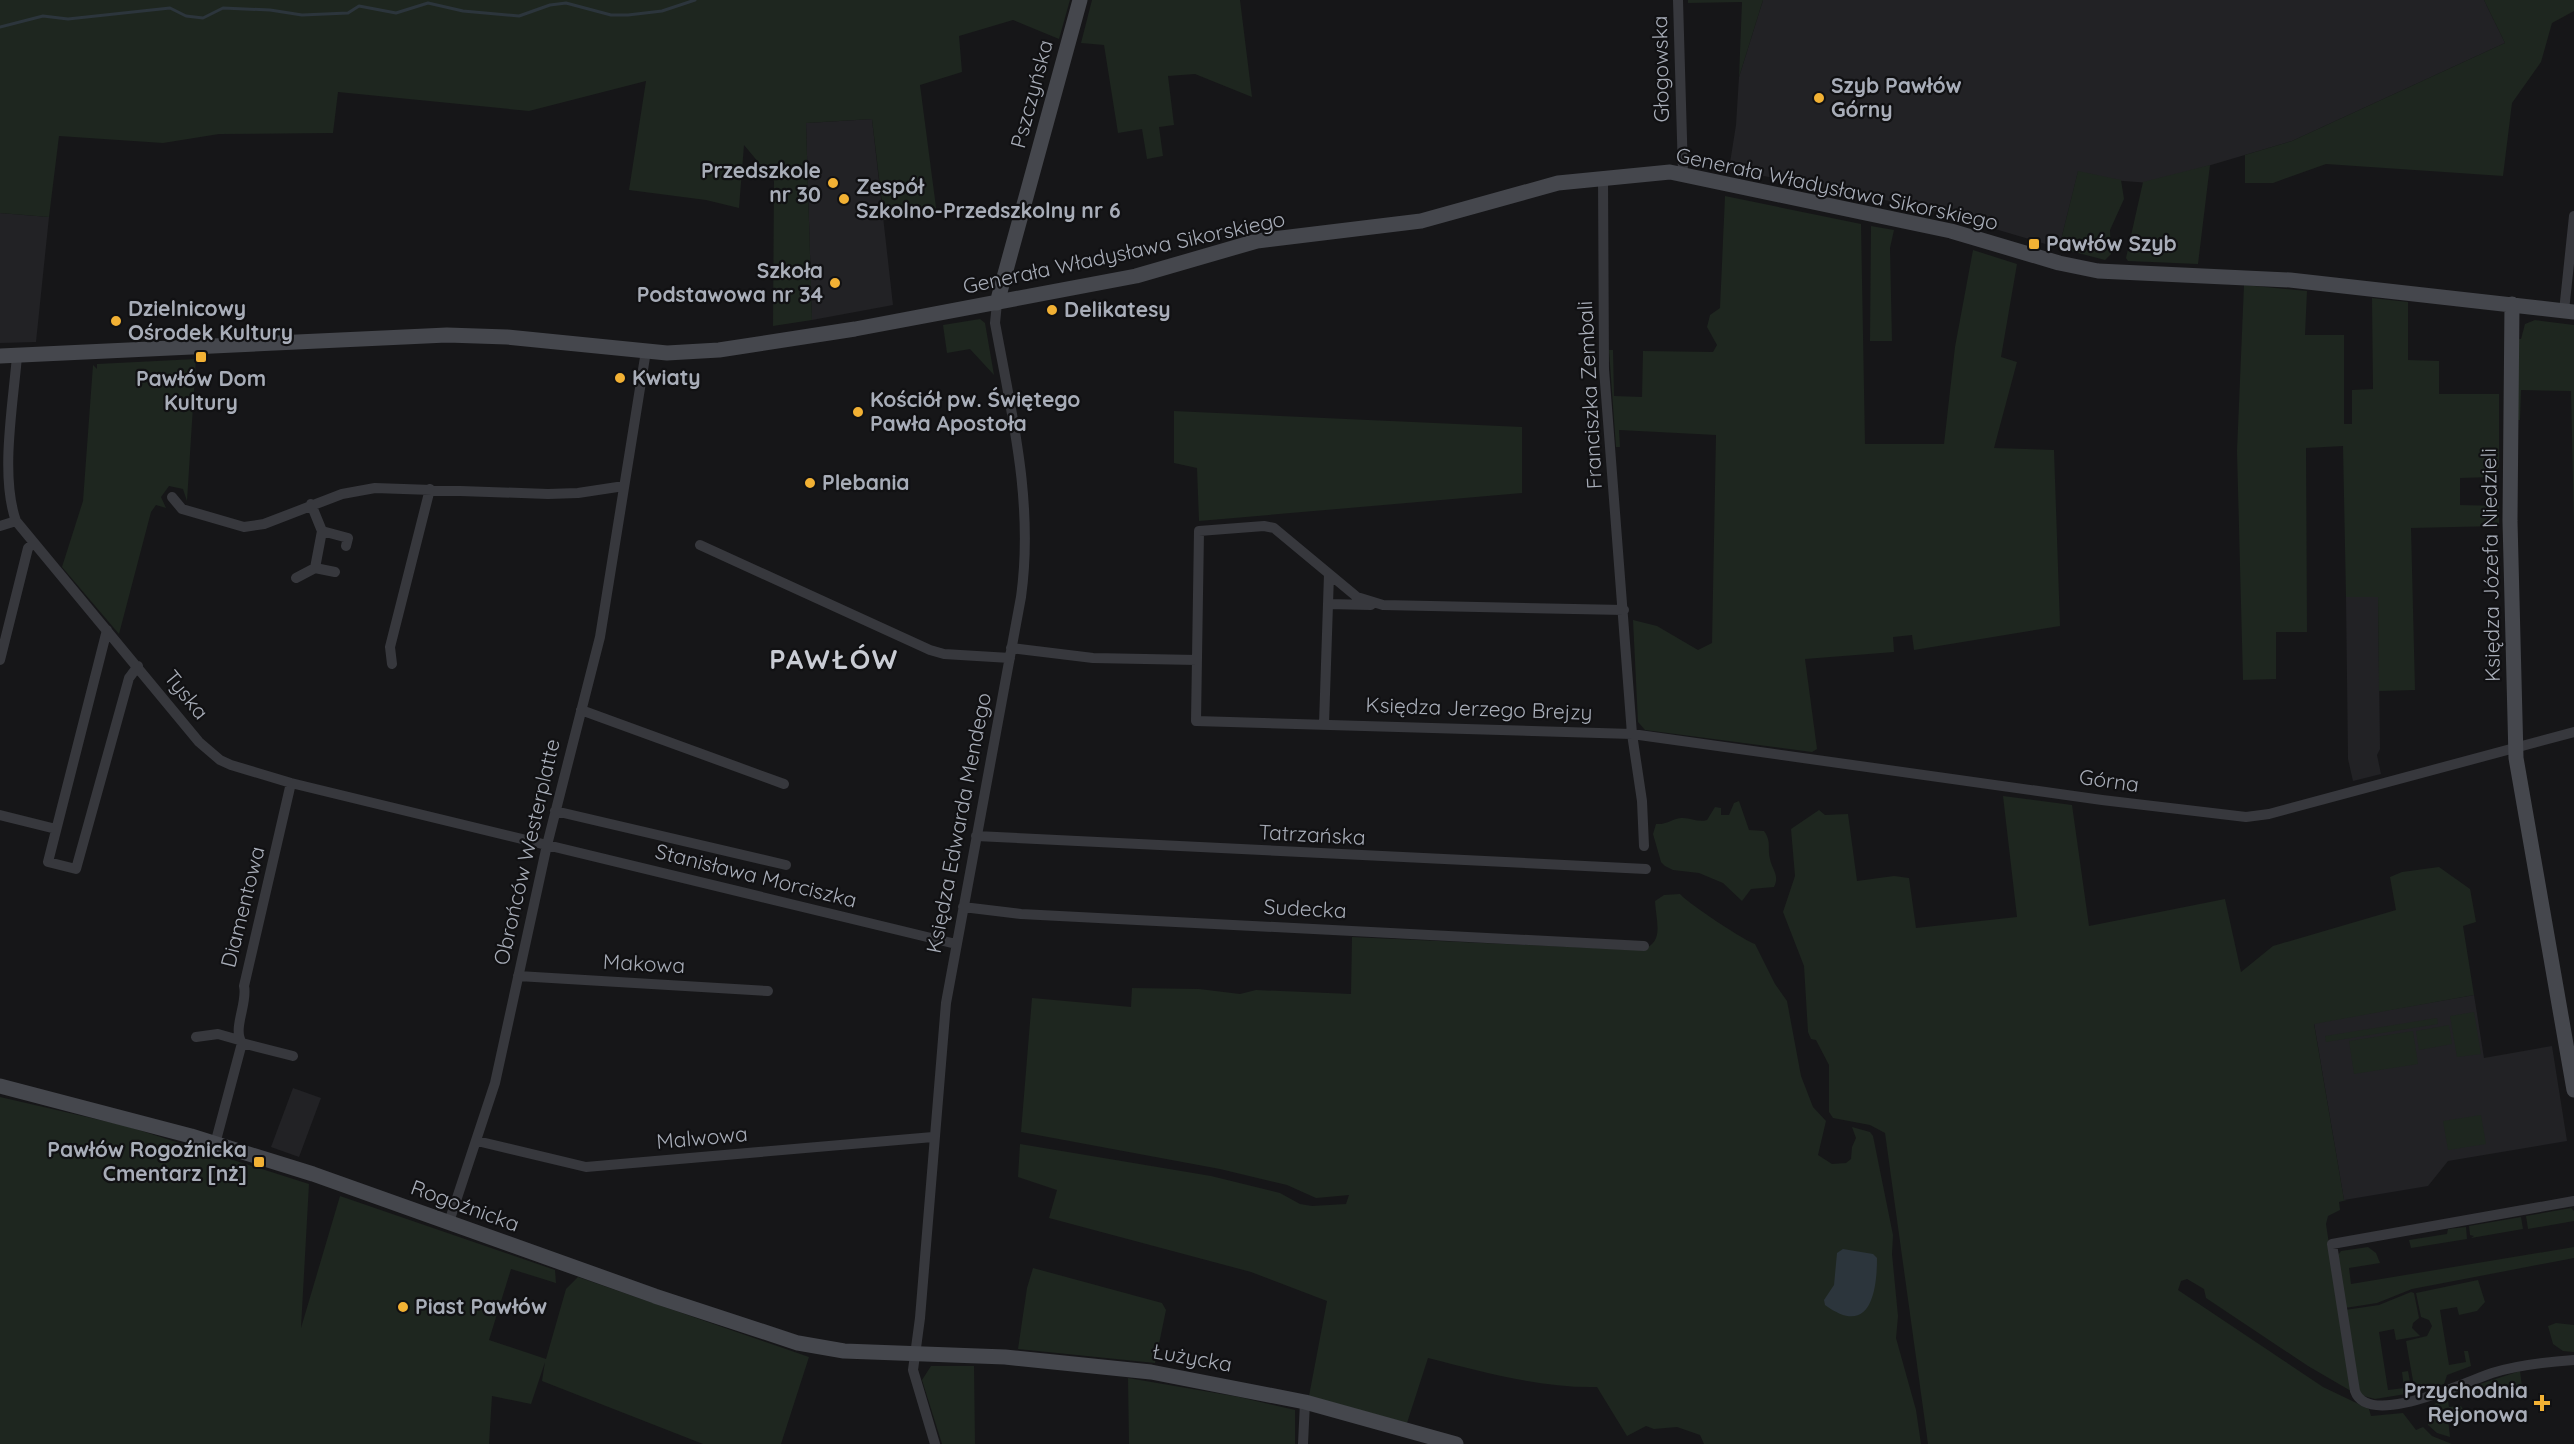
<svg xmlns="http://www.w3.org/2000/svg" width="2574" height="1444" font-family="Quicksand,sans-serif">
	<rect width="100%" height="100%" fill="#161618"/>
	<path fill="#222225" d="M 1763,0 L 2484,0 L 2505,43 L 2292,141 L 2150,183 L 2110,180 L 2078,172 L 2059,248 L 1924,208 L 1729,169 L 1736,125 L 1739,77 Z
		M 872,119 L 893,305 L 812,320 L 806,123 Z
		M 0,213 L 49,217 L 36,342 L 0,343 Z
		M 2346,597 L 2378,597 L 2380,749 L 2377,755 L 2381,774 L 2353,781 L 2348,759 Z
		M 2474,995 L 2484,1058 L 2552,1046 L 2567,1141 L 2448,1161 L 2428,1186 L 2344,1200 L 2314,1023 Z
		M 293,1088 L 321,1098 L 299,1157 L 271,1147 Z"/>
	<path fill="#1e261f" d="M 0,0 L 1070,0 L 1059,39 L 1013,20 L 959,36 L 962,72 L 920,85 L 937,215 L 884,220 L 872,119 L 806,123 L 812,320 L 773,326 L 774,181 L 744,145 L 739,208 L 706,200 L 629,190 L 646,81 L 529,111 L 338,92 L 333,133 L 219,134 L 163,143 L 59,136 L 49,217 L 0,213 Z
		M 1092,0 L 1240,0 L 1252,97 L 1195,74 L 1168,76 L 1174,125 L 1159,127 L 1163,156 L 1147,159 L 1142,129 L 1118,133 L 1104,45 L 1081,43 Z
		M 1688,0 L 1763,0 L 1739,77 L 1742,2 L 1688,3 Z
		M 2484,0 L 2574,0 L 2574,11 L 2552,23 L 2541,62 L 2512,103 L 2503,176 L 2326,164 L 2273,183 L 2245,183 L 2245,155 L 2292,141 L 2505,43 Z
		M 2210,165 L 2198,264 L 2128,261 L 2126,258 L 2143,182 Z
		M 2078,171 L 2121,180 L 2124,199 L 2110,230 L 2111,254 L 2105,260 L 2059,248 Z
		M 1725,196 L 1861,224 L 1865,444 L 1944,444 L 1955,347 L 1973,250 L 2017,264 L 2001,357 L 2017,362 L 1994,448 L 2054,450 L 2060,626 L 1914,650 L 1912,635 L 1893,637 L 1894,652 L 1805,659 L 1817,749 L 1812,752 L 1645,730 L 1638,722 L 1633,620 L 1657,626 L 1698,650 L 1712,643 L 1716,435 L 1619,430 L 1620,447 L 1616,447 L 1609,350 L 1613,350 L 1614,396 L 1642,397 L 1643,351 L 1713,352 L 1717,345 L 1707,327 L 1710,315 L 1720,308 Z
		M 1871,226 L 1894,230 L 1890,248 L 1892,341 L 1870,341 Z
		M 2244,285 L 2307,291 L 2305,335 L 2344,335 L 2344,424 L 2352,424 L 2352,390 L 2373,389 L 2372,298 L 2408,302 L 2408,360 L 2439,361 L 2439,394 L 2499,394 L 2499,467 L 2492,477 L 2460,478 L 2460,505 L 2499,506 L 2499,526 L 2411,528 L 2415,690 L 2379,691 L 2378,597 L 2346,597 L 2343,446 L 2306,448 L 2307,632 L 2276,632 L 2276,679 L 2243,680 L 2237,451 Z
		M 980,319 L 985,323 L 994,375 L 970,349 L 947,353 L 943,325 Z
		M 2535,320 L 2574,325 L 2574,528 L 2571,391 L 2521,390 L 2520,420 L 2516,420 L 2516,339 L 2521,339 L 2525,324 Z
		M 196,359 L 187,501 L 183,489 L 169,486 L 161,497 L 166,508 L 156,505 L 151,512 L 119,634 L 62,567 L 83,501 L 93,365 L 97,369 L 97,364 Z
		M 1174,411 L 1522,427 L 1522,493 L 1199,521 L 1197,468 L 1174,463 Z
		M 2003,796 L 2072,805 L 2089,926 L 2225,899 L 2241,972 L 2273,946 L 2396,910 L 2390,877 L 2402,872 L 2439,867 L 2470,889 L 2476,922 L 2463,926 L 2474,995 L 2314,1024 L 2344,1200 L 2347,1200 L 2339,1202 L 2340,1210 L 2328,1216 L 2326,1224 L 2351,1391 L 2308,1366 L 2206,1298 L 2204,1289 L 2187,1279 L 2181,1281 L 2178,1290 L 2323,1387 L 2369,1409 L 2371,1416 L 2403,1413 L 2416,1430 L 2423,1427 L 2432,1436 L 2452,1444 L 1928,1444 L 1885,1133 L 1870,1125 L 1833,1118 L 1829,1112 L 1829,1065 L 1816,1040 L 1811,1039 L 1808,1032 L 1804,966 L 1783,912 L 1795,876 L 1791,829 L 1819,810 L 1825,815 L 1848,814 L 1857,881 L 1894,876 L 1909,878 L 1916,928 L 2017,917 Z
		M 1739,801 L 1749,830 L 1764,831 C 1772,842 1767,848 1770,859 C 1772,870 1780,875 1774,887 L 1751,889 L 1742,901 L 1723,883 L 1699,873 L 1673,870 L 1665,866 L 1661,862 L 1653,834 L 1656,824 C 1666,825 1672,819 1681,818 C 1690,817 1698,823 1707,820 L 1715,807 L 1721,808 L 1721,815 L 1729,815 L 1734,803 Z
		M 1680,894 C 1686,902 1745,941 1755,944 L 1775,984 L 1787,1001 L 1801,1076 L 1813,1107 L 1826,1121 L 1818,1155 L 1832,1164 L 1846,1163 L 1851,1159 L 1852,1147 L 1856,1138 L 1852,1127 L 1870,1132 L 1873,1136 L 1893,1235 L 1892,1254 L 1898,1316 L 1896,1338 L 1916,1410 L 1921,1444 L 1704,1444 L 1700,1435 L 1677,1427 L 1654,1429 L 1646,1426 L 1627,1436 L 1597,1387 C 1540,1388 1483,1372 1428,1358 L 1407,1423 L 1309,1396 L 1327,1301 L 1251,1272 L 1049,1218 L 1057,1190 L 1018,1177 L 1020,1144 L 1211,1176 L 1280,1193 L 1300,1204 L 1312,1206 L 1346,1204 L 1349,1195 L 1316,1198 L 1287,1185 L 1220,1169 L 1021,1132 L 1032,998 L 1131,1007 L 1132,988 L 1199,989 L 1240,994 L 1256,990 L 1351,994 L 1352,937 L 1638,950 C 1666,945 1656,923 1655,901 L 1664,895 Z
		M 2474,1012 L 2481,1054 L 2457,1057 L 2450,1016 Z
		M 2437,1018 L 2438,1024 L 2326,1042 L 2325,1036 Z
		M 2449,1025 L 2452,1044 L 2419,1050 L 2416,1031 Z
		M 2413,1031 L 2418,1064 L 2354,1074 L 2349,1041 Z
		M 0,1097 L 126,1126 L 309,1184 L 301,1328 L 340,1196 L 555,1270 L 556,1283 L 511,1269 L 489,1340 L 546,1359 L 566,1289 L 578,1277 L 809,1357 L 781,1444 L 703,1444 L 542,1381 L 545,1362 L 531,1404 L 492,1396 L 489,1444 L 0,1444 Z
		M 2481,1115 L 2486,1144 L 2448,1150 L 2443,1121 Z
		M 2571,1208 L 2574,1211 L 2574,1221 L 2528,1229 L 2526,1216 Z
		M 2521,1217 L 2523,1229 L 2471,1238 L 2474,1236 L 2470,1235 L 2469,1226 Z
		M 2466,1227 L 2467,1239 L 2411,1248 L 2409,1240 L 2447,1234 L 2448,1229 Z
		M 2368,1247 L 2376,1253 L 2380,1263 L 2349,1268 L 2351,1284 L 2574,1247 L 2574,1258 L 2412,1289 L 2377,1303 L 2345,1308 L 2338,1255 L 2341,1251 Z
		M 1033,1268 L 1162,1303 L 1166,1310 L 1155,1363 L 1018,1349 L 1027,1288 Z
		M 2478,1280 L 2485,1302 L 2477,1311 L 2459,1315 L 2457,1307 L 2440,1310 L 2449,1365 L 2466,1362 L 2464,1351 L 2468,1351 L 2471,1366 L 2447,1375 L 2444,1384 L 2415,1392 L 2406,1341 L 2427,1336 L 2432,1326 L 2429,1320 L 2421,1317 L 2416,1293 Z
		M 2411,1292 L 2414,1293 L 2419,1318 L 2413,1323 L 2412,1328 L 2420,1336 L 2396,1340 L 2394,1329 L 2379,1332 L 2388,1390 L 2404,1388 L 2402,1372 L 2408,1371 L 2412,1393 L 2375,1399 L 2360,1395 L 2345,1310 L 2379,1305 Z
		M 2556,1323 L 2574,1325 L 2574,1352 L 2563,1351 L 2553,1344 L 2548,1326 Z
		M 931,1366 L 974,1366 L 975,1444 L 942,1444 L 922,1380 Z
		M 2520,1371 L 2523,1395 L 2518,1398 L 2517,1389 L 2455,1398 L 2448,1400 L 2449,1407 L 2461,1406 L 2463,1409 L 2457,1417 L 2448,1419 L 2450,1437 L 2437,1433 L 2428,1425 L 2430,1409 L 2443,1396 Z
		M 1128,1378 L 1239,1397 L 1295,1410 L 1295,1444 L 1129,1444 Z"/>
	<path fill="#2c353c" d="M 1843,1249 L 1873,1254 L 1877,1258 C 1877,1292 1870,1338 1825,1305 L 1824,1300 L 1834,1285 L 1837,1253 Z"/>
	<g fill="none" stroke-linecap="round" stroke-linejoin="round">
		<path stroke="#2c353c" stroke-width="3" d="M 0,27 L 43,16 L 68,19 L 170,8 L 186,16 L 203,18 L 223,8 L 270,10 L 302,15 L 348,13 L 359,6 L 396,13 L 428,3 L 463,11 L 519,16 L 550,5 L 566,3 L 611,15 L 628,15 L 662,11 L 695,0"/>
		<path stroke="#37383d" stroke-width="10" d="M 1678,0 L 1683,173
			M 1603,177 L 1604,369 L 1632,734 L 1642,801 L 1644,846
			M 2564,311 L 2574,216
			M 17,356 C 13,405 0,476 16,521 L 199,742 L 220,760 L 231,765 L 291,783 L 956,944
			M 172,497 L 182,509 L 244,527 L 264,524 L 342,494 L 375,488 L 548,494 L 578,493 L 624,486
			M 311,504 L 322,531 L 315,568 L 335,572
			M 0,526 L 16,521
			M 322,531 L 348,538 L 346,546
			M 700,545 L 930,650 L 944,654 L 1010,658
			M 296,578 L 315,568
			M 1328,604 L 1371,605
			M 1624,610 L 1383,605 L 1357,597 L 1274,528 L 1264,526 L 1199,531 L 1196,721 L 1632,734 L 2102,800 L 2246,817 L 2269,814 L 2574,732
			M 107,630 L 48,862 L 76,869 L 129,678 L 138,666
			M 1011,648 L 1093,658 L 1197,660
			M 0,660 L 28,548 L 34,543
			M 392,664 L 390,647 L 430,489
			M 581,710 L 784,784
			M 1324,724 L 1329,574
			M 555,811 L 786,865
			M 0,815 L 56,829
			M 976,836 L 1646,869
			M 963,907 L 1021,914 L 1644,946
			M 518,976 L 768,991
			M 196,1037 L 218,1034 L 239,1040
			M 242,1043 C 232,1029 248,1003 244,986 L 291,783
			M 477,1141 L 586,1167 L 933,1137
			M 215,1144 L 242,1043 L 293,1056
			M 2574,1201 L 2332,1244 L 2355,1391 C 2368,1429 2467,1381 2492,1373 C 2518,1365 2546,1362 2574,1360
			M 449,1222 L 495,1083 L 547,845 L 600,637 L 646,351
			M 935,1444 L 913,1370 L 920,1318 L 946,1003 L 1021,597 C 1034,504 1012,415 995,323 L 997,303
			M 1303,1444 L 1305,1402"/>
		<path stroke="#45474d" stroke-width="15" d="M 997,303 L 1080,0
			M 2512,304 L 2510,521 L 2516,758 L 2574,1090
			M 0,356 L 447,335 L 507,337 L 667,353 L 719,350 L 855,329 L 1136,276 L 1257,241 L 1421,221 L 1558,183 L 1670,172 L 1951,231 L 2059,263 L 2098,271 L 2290,280 L 2574,312
			M 0,1086 L 191,1136 L 313,1174 L 655,1296 L 798,1343 L 844,1351 L 1005,1357 L 1151,1372 L 1305,1402 L 1456,1444"/>
	</g>
	<g fill="#f2b134" stroke="#111113" stroke-width="2">
		<circle cx="1819" cy="98" r="6"/>
		<circle cx="833" cy="183" r="6"/>
		<circle cx="844" cy="199" r="6"/>
		<rect x="2028" y="238" width="12" height="12" rx="3"/>
		<circle cx="835" cy="283" r="6"/>
		<circle cx="1052" cy="310" r="6"/>
		<circle cx="116" cy="321" r="6"/>
		<rect x="195" y="351" width="12" height="12" rx="3"/>
		<circle cx="620" cy="378" r="6"/>
		<circle cx="858" cy="412" r="6"/>
		<circle cx="810" cy="483" r="6"/>
		<rect x="253" y="1156" width="12" height="12" rx="3"/>
		<circle cx="403" cy="1307" r="6"/>
		<path d="M2539 1394h6v6h6v6h-6v6h-6v-6h-6v-6h6z"/>
	</g>
	<g text-anchor="middle" stroke-width="4.5" stroke-linejoin="round" paint-order="stroke">
		<g font-size="21" fill="#a8adb8" stroke="#111113">
			<text transform="translate(1661 69) rotate(-91)" y="7">Głogowska</text>
			<text transform="translate(1032 94) rotate(-75)" y="7">Pszczyńska</text>
			<text transform="translate(1837 189) rotate(12)" y="7">Generała Władysława Sikorskiego</text>
			<text transform="translate(1124 253) rotate(-12)" y="7">Generała Władysława Sikorskiego</text>
			<text transform="translate(1590 395) rotate(-93)" y="7">Franciszka Zembali</text>
			<text transform="translate(2491 565) rotate(-91)" y="7">Księdza Józefa Niedzieli</text>
			<text transform="translate(186 695) rotate(51)" y="7">Tyska</text>
			<text transform="translate(1479 709) rotate(2)" y="7">Księdza Jerzego Brejzy</text>
			<text transform="translate(2109 781) rotate(8)" y="7">Górna</text>
			<text transform="translate(959 823) rotate(-79)" y="7">Księdza Edwarda Mendego</text>
			<text transform="translate(1312 835) rotate(3)" y="7">Tatrzańska</text>
			<text transform="translate(527 852) rotate(-77)" y="7">Obrońców Westerplatte</text>
			<text transform="translate(756 876) rotate(14)" y="7">Stanisława Morciszka</text>
			<text transform="translate(243 907) rotate(-76)" y="7">Diamentowa</text>
			<text transform="translate(1305 909) rotate(3)" y="7">Sudecka</text>
			<text transform="translate(644 964) rotate(3)" y="7">Makowa</text>
			<text transform="translate(702 1138) rotate(-5)" y="7">Malwowa</text>
			<text transform="translate(465 1206) rotate(20)" y="7">Rogoźnicka</text>
			<text transform="translate(1192 1358) rotate(10)" y="7">Łużycka</text>
		</g>
		<g font-size="21" font-weight="bold" fill="#a8adb8" stroke="#111113" text-anchor="start">
			<text x="1831" y="93">Szyb Pawłów<tspan x="1831" dy="24">Górny</tspan></text>
			<text x="821" y="178" text-anchor="end">Przedszkole<tspan x="821" dy="24">nr 30</tspan></text>
			<text x="856" y="194">Zespół<tspan x="856" dy="24">Szkolno-Przedszkolny nr 6</tspan></text>
			<text x="2046" y="251">Pawłów Szyb</text>
			<text x="823" y="278" text-anchor="end">Szkoła<tspan x="823" dy="24">Podstawowa nr 34</tspan></text>
			<text x="128" y="316">Dzielnicowy<tspan x="128" dy="24">Ośrodek Kultury</tspan></text>
			<text x="1064" y="317">Delikatesy</text>
			<text x="632" y="385">Kwiaty</text>
			<text x="201" y="386" text-anchor="middle">Pawłów Dom<tspan x="201" dy="24">Kultury</tspan></text>
			<text x="870" y="407">Kościół pw. Świętego<tspan x="870" dy="24">Pawła Apostoła</tspan></text>
			<text x="822" y="490">Plebania</text>
			<text x="247" y="1157" text-anchor="end">Pawłów Rogoźnicka<tspan x="247" dy="24">Cmentarz [nż]</tspan></text>
			<text x="415" y="1314">Piast Pawłów</text>
			<text x="2528" y="1398" text-anchor="end">Przychodnia<tspan x="2528" dy="24">Rejonowa</tspan></text>
		</g>
		<g font-size="27" font-weight="bold" letter-spacing="1.5" fill="#c9ccd4" stroke="#111113">
			<text x="834" y="669">PAWŁÓW</text>
		</g>
	</g>
</svg>
